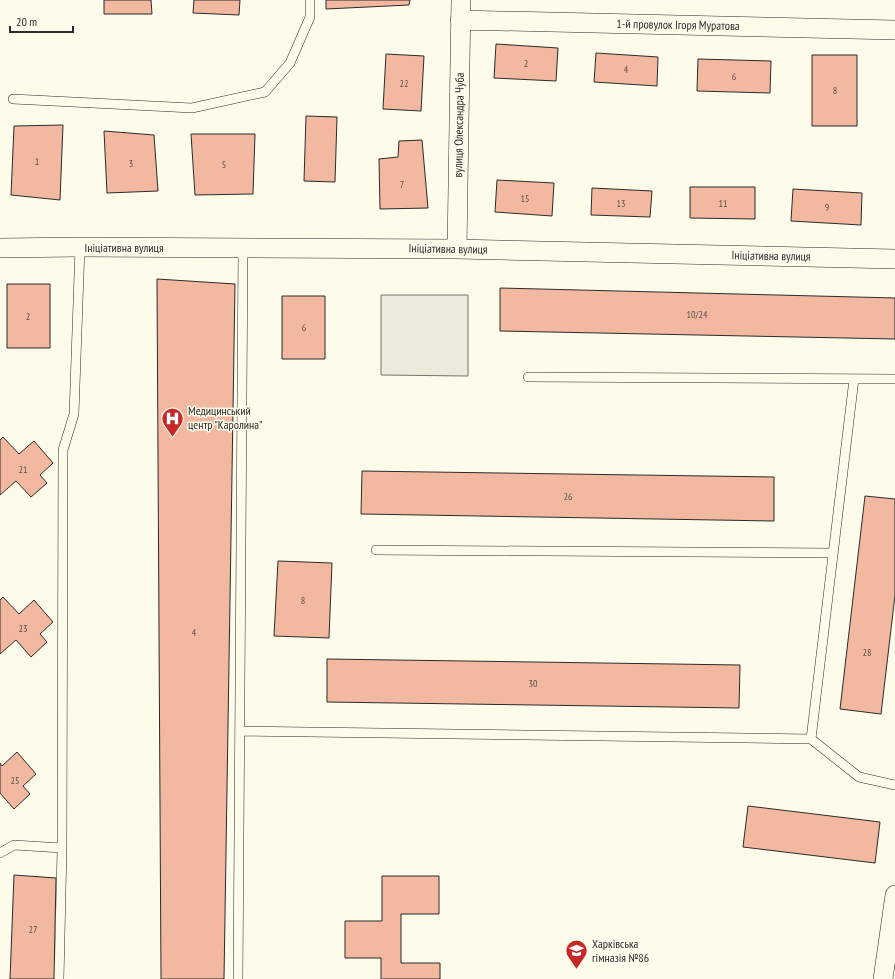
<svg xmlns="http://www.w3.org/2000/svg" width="895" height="979" font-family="'PT Sans Narrow',sans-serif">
	<rect width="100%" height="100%" fill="#fdfbea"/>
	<path fill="#ecebdb" stroke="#74746e" d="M 381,295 L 468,295 L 468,376 L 381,375 Z"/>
	<path fill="#f2b8a0" stroke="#2b2b2b" d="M 104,0 L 151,0 L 152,14 L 104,14 Z
		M 194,0 L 240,0 L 239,15 L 193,13 Z
		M 326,0 L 410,0 L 409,5 L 326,9 Z
		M 496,44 L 558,48 L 556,81 L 494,78 Z
		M 596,53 L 658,57 L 657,86 L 594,82 Z
		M 386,54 L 424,56 L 421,111 L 383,109 Z
		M 812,55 L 857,55 L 857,126 L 812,126 Z
		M 698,59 L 771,61 L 770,93 L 697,91 Z
		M 306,116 L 337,117 L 335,182 L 304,181 Z
		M 63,125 L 60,200 L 11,195 L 14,126 Z
		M 104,131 L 154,135 L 158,191 L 107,193 Z
		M 191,134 L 255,134 L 253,194 L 195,195 Z
		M 422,140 L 428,208 L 380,209 L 379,159 L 398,157 L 399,141 Z
		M 497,180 L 554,183 L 552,216 L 495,212 Z
		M 690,187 L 755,187 L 755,219 L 690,218 Z
		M 592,188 L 652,191 L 650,217 L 591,215 Z
		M 793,189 L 862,193 L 861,225 L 791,221 Z
		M 157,279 L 235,284 L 224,979 L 161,979 Z
		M 7,284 L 50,284 L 50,348 L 7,348 Z
		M 500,288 L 895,298 L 895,339 L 500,331 Z
		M 282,296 L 325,296 L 325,359 L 282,359 Z
		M 3,437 L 19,454 L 34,441 L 53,463 L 40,475 L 47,483 L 31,497 L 16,481 L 0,495 L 0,440 Z
		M 362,471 L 774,477 L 774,521 L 361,514 Z
		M 865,496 L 895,499 L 895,595 L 881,714 L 840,709 Z
		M 278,561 L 332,563 L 329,638 L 274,636 Z
		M 3,597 L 19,614 L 34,600 L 53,622 L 40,634 L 47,642 L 31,657 L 16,640 L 0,654 L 0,600 Z
		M 327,659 L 740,665 L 739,708 L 327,702 Z
		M 17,752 L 36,774 L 23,786 L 30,794 L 14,809 L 0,793 L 0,763 L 2,766 Z
		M 748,806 L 880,822 L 875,863 L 743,847 Z
		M 14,875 L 56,878 L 54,979 L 10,979 Z
		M 382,876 L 439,876 L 439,914 L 401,914 L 401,963 L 440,963 L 440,979 L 381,979 L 381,958 L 345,958 L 345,921 L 382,921 Z"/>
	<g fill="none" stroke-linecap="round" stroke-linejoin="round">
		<defs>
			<path id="service" d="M 13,99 L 192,108 L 265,92 L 290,63 L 310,17 L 310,0
				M 528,377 L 895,379
				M 854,379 L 811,739 L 859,777 L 895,785
				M 376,550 L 833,553
				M 240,731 L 811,739
				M 0,853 L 14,845 L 62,848
				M 59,979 L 62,848 L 63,450 L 74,414 L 80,247
				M 238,979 L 243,248"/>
			<path id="minor" d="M 460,20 L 895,30
				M 0,248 L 80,247 L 457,249 L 895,259
				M 457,249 L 461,0
				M 883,979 L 895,895"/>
		</defs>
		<use href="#service" stroke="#2b2b2b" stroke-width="10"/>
		<use href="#minor" stroke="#2b2b2b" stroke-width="20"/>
		<use href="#service" stroke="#fdfbea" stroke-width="9"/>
		<use href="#minor" stroke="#fdfbea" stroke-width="19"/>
	</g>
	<defs>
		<symbol id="hospital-pin" viewBox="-11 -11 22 30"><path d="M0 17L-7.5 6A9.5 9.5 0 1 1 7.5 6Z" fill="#c62828" stroke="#fdfbea"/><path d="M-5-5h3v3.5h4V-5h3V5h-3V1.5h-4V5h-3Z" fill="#fff"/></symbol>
		<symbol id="school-pin" viewBox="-11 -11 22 30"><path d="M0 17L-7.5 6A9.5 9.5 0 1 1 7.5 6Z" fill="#c62828" stroke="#fdfbea"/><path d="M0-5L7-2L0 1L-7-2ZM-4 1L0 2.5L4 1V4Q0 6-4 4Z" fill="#fff"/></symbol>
	</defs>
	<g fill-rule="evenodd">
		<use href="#hospital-pin" x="160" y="406" width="25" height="34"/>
		<use href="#school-pin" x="564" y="938" width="25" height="34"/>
	</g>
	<g text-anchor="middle" stroke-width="3" stroke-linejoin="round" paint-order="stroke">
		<g font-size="10" fill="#5d4e48">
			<text x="526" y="67">2</text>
			<text x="626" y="73">4</text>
			<text x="734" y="80">6</text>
			<text x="404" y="87">22</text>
			<text x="835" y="94">8</text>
			<text x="37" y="165">1</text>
			<text x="131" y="167">3</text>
			<text x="224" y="168">5</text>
			<text x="402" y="188">7</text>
			<text x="525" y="202">15</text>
			<text x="621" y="207">13</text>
			<text x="723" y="207">11</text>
			<text x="827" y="211">9</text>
			<text x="697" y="318">10/24</text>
			<text x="28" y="320">2</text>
			<text x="304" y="331">6</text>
			<text x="23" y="473">21</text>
			<text x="568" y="500">26</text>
			<text x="303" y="604">8</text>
			<text x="23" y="632">23</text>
			<text x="194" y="636">4</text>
			<text x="867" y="656">28</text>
			<text x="533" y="687">30</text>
			<text x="15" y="784">25</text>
			<text x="33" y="933">27</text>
		</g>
		<g font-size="12" fill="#2b2b2b" stroke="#fdfbea">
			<text transform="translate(678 25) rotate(1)" y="4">1-й провулок Ігоря Муратова</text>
			<text transform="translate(459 125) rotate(-89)" y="4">вулиця Олександра Чуба</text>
			<text x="124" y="252">Ініціативна вулиця</text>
			<text transform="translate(448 249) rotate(1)" y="4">Ініціативна вулиця</text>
			<text transform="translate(771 256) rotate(1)" y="4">Ініціативна вулиця</text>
		</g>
		<g font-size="12" fill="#2b2b2b" stroke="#fdfbea" text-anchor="start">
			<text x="188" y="415">Медицинський<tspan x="188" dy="14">центр "Каролина"</tspan></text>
			<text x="592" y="948">Харківська<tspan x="592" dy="14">гімназія №86</tspan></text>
		</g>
	</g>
	<path d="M10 26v6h63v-6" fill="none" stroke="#2b2b2b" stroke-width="2"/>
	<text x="16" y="26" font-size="12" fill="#2b2b2b" stroke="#fdfbea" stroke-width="3" paint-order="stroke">20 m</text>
</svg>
